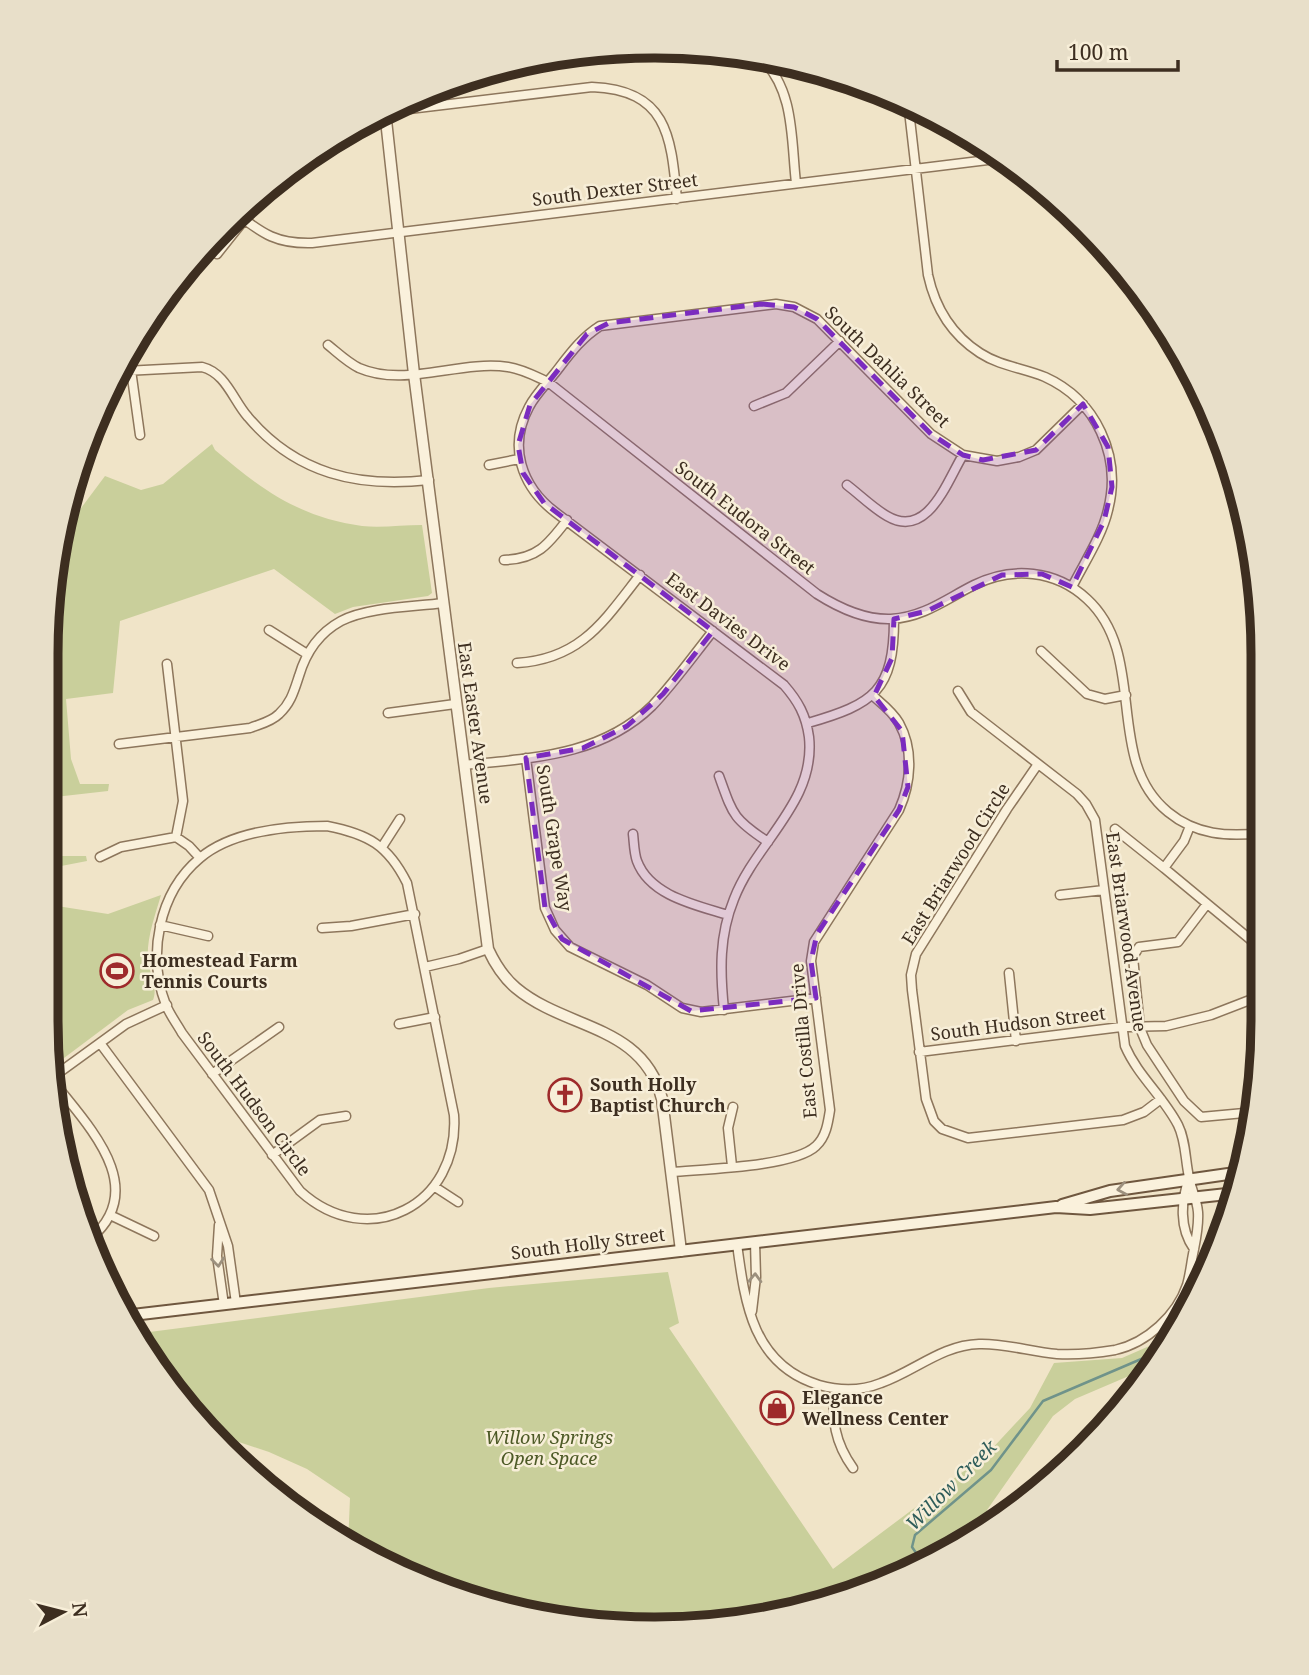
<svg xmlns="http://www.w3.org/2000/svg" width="1309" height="1675" font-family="'Noto Serif',serif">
	<rect width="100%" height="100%" fill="#f0e4c8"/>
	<path fill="#c9cf9b" d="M 212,444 L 215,450 C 262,490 299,517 362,526 C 381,528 403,525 422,525 L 432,593 L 428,596 L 353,607 L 335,614 L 274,569 L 120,621 L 113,693 L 66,699 L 71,759 L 80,784 L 109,784 L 108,791 L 46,798 L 47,615 L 64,531 L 105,476 L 141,490 L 163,484 Z
		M 56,856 L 86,856 L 87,861 L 56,867 L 52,874 L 57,906 L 108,914 L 161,895 C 155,916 146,939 148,962 C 150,974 158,988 153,1000 L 128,1010 L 56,1064 L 51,1063 L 46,1020 L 46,858 Z
		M 668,1272 L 679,1323 L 669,1328 L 833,1569 L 988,1453 L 1030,1408 L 1054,1363 L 1122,1358 L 1154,1344 L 1177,1321 L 1181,1321 L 1157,1364 L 1075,1399 L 1053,1416 L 987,1510 L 991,1523 L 959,1548 L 813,1609 L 655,1629 L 497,1609 L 350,1548 L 348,1546 L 350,1498 L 307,1469 L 269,1452 L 209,1432 L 134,1334 L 489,1288 Z"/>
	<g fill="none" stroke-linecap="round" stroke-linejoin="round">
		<path stroke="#6f938a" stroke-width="2.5" d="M 923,1563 L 912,1547 L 915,1535 L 991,1470 L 1043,1401 L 1167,1348"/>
		<defs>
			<path id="minor" d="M 761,58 C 795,90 791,140 796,183
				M 908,102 L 928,275 C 935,307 952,335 980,353 C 1000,366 1023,368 1045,377 C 1096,400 1122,456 1108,510 C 1102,536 1084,563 1072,587
				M 384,112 L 592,87 C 668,90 671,137 677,199
				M 237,214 C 263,234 277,244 312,243 L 1004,158
				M 217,254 L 244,220
				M 328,345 C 338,353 347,362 359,368 C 405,388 459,360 508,367 C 522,369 535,376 548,382 L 817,594 C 839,608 864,620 891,619 C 924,617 946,599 974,585 C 1012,566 1056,570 1087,599 C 1149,656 1103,759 1168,812 C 1196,835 1227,837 1263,833
				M 131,370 L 140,435
				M 125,371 L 202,367 C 226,373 233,400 248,417 C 296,474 358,488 429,480
				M 754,406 L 786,393 L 840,341
				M 489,465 L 519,459
				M 847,485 C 860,495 873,508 887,516 C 928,540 947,481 963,455
				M 504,560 C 537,559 548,545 567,520
				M 269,630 L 307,654
				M 1041,651 L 1087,694 L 1105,699 L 1126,695
				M 517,663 C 581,659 604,621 640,575
				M 167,664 L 183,801 L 176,837
				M 388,713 L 455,704
				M 808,723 C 874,704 894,691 894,619
				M 119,744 L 250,728 C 260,724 271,722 279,714 C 291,703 294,691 299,676 C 306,652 319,633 341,621 C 368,607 413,607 443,603
				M 526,758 L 545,908 L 555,930 L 570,947 L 647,985 L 682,1008 L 701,1012 L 816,998
				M 1038,764 L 1007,809 L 916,954 L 911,975 L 912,990 L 926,1099 L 934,1121 L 942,1129 L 968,1138 L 1123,1120 L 1144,1112 L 1161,1099
				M 465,765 C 532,758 601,756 652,706 C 674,683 693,656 713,631
				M 719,776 C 733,815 733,819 768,842
				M 327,826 C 368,834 388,845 407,883 L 454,1115 C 460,1205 368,1253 300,1191 L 182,1033 C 177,1024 170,1015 166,1005 C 147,956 158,893 200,858 C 232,831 287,826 327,826 Z
				M 1190,826 L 1184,841 L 1164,868 L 1263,950
				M 1115,829 L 1164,868
				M 633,834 C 634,842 634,853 637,861 C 650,896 696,905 728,915
				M 382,847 L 400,819
				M 100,857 L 121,847 L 176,837 L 189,846 L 200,858
				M 1060,895 L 1104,890
				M 1207,904 L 1178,942 L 1139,947 L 1133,957 L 1140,1028 L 1147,1045 L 1184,1101 L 1201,1117 L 1255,1112
				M 160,925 L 208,936
				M 322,928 L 351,926 L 415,914
				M 425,967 L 459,959 L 488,949
				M 1009,973 L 1016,1041
				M 724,1010 C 720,971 719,936 734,899 C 756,842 816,802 809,737 C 806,715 798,701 784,685 L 555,512 C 521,486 508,446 529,407 C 535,395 547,383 555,373 C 569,355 581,338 600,326 L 776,304 L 794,307 L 817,319 L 931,434 L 963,455 L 997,461 L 1019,457 L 1036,450 L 1083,404
				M 399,1024 L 435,1017
				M 100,1043 L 209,1190 L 228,1246 L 236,1303
				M 919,1052 L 1121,1027 L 1166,1026 L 1211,1015 L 1255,998 L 1263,987
				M 212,1074 L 279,1027
				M 53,1077 L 126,1024 L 167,1005
				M 53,1081 C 86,1124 151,1187 91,1238
				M 272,1155 L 320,1120 L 346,1116
				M 732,1166 L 728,1128 L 733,1107
				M 672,1172 C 704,1169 794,1167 816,1146 C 826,1137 828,1123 830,1110 L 811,961 L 814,942 L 899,810 C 911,783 914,750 899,723 C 893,712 881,703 872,695
				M 1189,1178 C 1181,1201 1179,1228 1194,1249
				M 435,1187 L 458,1202
				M 110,1215 L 154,1236
				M 219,1225 L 217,1256 L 224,1305
				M 737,1244 C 745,1304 753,1365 819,1385 C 840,1391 861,1391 881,1383 C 915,1371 942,1345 979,1344 C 1005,1343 1031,1352 1057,1354 C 1076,1355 1097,1353 1115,1350 C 1147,1343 1177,1315 1187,1285 C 1190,1275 1191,1264 1193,1254 C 1196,1239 1199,1227 1198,1212 C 1197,1199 1191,1189 1189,1177 C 1185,1159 1186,1141 1178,1125 C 1163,1096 1138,1076 1125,1046 L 1095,820 L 1086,804 L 1077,794 L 971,712 L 958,691
				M 752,1311 L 756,1277 L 755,1242
				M 835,1389 C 831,1419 835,1443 853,1468"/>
			<path id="tertiary" d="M 385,111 L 414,374 L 488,949 C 495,964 504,978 516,988 C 566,1030 643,1024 662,1099 L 681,1251"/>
			<path id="secondary" d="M 1062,1205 L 1110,1191 L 1242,1172
				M 124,1316 L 1056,1207 L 1090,1209 L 1236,1193"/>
		</defs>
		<use href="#minor" stroke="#8d765c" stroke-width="11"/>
		<use href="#tertiary" stroke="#8d765c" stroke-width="13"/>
		<use href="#secondary" stroke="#6f573f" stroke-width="14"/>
		<use href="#minor" stroke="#faf1dc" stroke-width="8"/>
		<use href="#tertiary" stroke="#faf1dc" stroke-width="10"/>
		<use href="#secondary" stroke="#faf1dc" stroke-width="10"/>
	</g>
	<defs><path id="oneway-chevron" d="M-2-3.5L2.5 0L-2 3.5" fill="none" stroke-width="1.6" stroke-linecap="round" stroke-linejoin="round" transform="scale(1.75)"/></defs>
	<g stroke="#9c907e">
		<use href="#oneway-chevron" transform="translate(1122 1189) rotate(170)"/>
		<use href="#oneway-chevron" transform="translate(218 1262) rotate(84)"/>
		<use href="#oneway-chevron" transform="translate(755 1278) rotate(-88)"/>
	</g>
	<path fill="#7b2cbf" fill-opacity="0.2" stroke="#7b2cbf" stroke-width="5" stroke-dasharray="14 9" stroke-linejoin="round" d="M 761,304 L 794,307 L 817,319 L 931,434 L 963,455 L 983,460 L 1036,450 L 1083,404 L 1108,447 L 1112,487 L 1104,521 L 1072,587 L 1042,574 L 1002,575 L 927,611 L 894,619 L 892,658 L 874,696 L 902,731 L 908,787 L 899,810 L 817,934 L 811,961 L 816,998 L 691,1011 L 562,939 L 545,908 L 526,758 L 583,748 L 627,726 L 663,694 L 713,631 L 544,503 L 523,473 L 518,445 L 530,405 L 587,334 L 609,323 Z"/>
	<defs>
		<symbol id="stadium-ring" viewBox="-11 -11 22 22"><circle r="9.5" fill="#f7eed8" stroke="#9e2a2b" stroke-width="1.5"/><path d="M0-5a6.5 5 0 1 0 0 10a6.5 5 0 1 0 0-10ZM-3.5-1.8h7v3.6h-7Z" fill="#9e2a2b"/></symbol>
		<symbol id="church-ring" viewBox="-11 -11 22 22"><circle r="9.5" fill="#f7eed8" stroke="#9e2a2b" stroke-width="1.5"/><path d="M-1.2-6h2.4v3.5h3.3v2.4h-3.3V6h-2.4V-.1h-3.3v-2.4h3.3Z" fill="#9e2a2b"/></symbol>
		<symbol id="shop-ring" viewBox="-11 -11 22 22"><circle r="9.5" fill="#f7eed8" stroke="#9e2a2b" stroke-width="1.5"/><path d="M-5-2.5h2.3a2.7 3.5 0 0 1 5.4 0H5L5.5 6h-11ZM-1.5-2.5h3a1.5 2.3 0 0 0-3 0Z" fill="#9e2a2b"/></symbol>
	</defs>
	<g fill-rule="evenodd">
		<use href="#stadium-ring" x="98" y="952" width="38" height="38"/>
		<use href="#church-ring" x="546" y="1076" width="38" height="38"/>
		<use href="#shop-ring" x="758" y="1389" width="38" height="38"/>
	</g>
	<g text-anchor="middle" stroke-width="5" stroke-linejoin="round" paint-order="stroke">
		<g font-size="18" fill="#3d2e20" stroke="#f7eed8">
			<text transform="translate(615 190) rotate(-7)" y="6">South Dexter Street</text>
			<text transform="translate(887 367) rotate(44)" y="6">South Dahlia Street</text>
			<text transform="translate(745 518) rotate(38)" y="6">South Eudora Street</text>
			<text transform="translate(728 622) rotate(37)" y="6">East Davies Drive</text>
			<text transform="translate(475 723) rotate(82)" y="6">East Easter Avenue</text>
			<text transform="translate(554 838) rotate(81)" y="6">South Grape Way</text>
			<text transform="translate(956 864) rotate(-58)" y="6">East Briarwood Circle</text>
			<text transform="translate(1126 932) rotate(82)" y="6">East Briarwood Avenue</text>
			<text transform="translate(1018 1024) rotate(-7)" y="6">South Hudson Street</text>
			<text transform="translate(804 1041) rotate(-95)" y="6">East Costilla Drive</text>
			<text transform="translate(254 1104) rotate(53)" y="6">South Hudson Circle</text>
			<text transform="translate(588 1244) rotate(-7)" y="6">South Holly Street</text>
		</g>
		<g font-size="18" font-weight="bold" fill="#3d2e20" stroke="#f7eed8" text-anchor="start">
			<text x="142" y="967">Homestead Farm<tspan x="142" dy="21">Tennis Courts</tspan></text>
			<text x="590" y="1091">South Holly<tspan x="590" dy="21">Baptist Church</tspan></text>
			<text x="802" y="1404">Elegance<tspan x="802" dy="21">Wellness Center</tspan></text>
		</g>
		<g font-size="18" font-style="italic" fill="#4d5a26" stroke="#f7eed8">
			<text x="549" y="1444">Willow Springs<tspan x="549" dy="21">Open Space</tspan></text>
		</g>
		<g font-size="19" font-style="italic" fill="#2f5d5a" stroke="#f7eed8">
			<text transform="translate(951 1485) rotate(-45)" y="7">Willow Creek</text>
		</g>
	</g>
	<path d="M0 0H1309V1675H0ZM654 58H655A596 596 0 0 1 1251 654V1021A596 596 0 0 1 655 1617H654A596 596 0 0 1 58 1021V654A596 596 0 0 1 654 58Z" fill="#e8dfc9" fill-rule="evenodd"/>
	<path fill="none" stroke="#3d2e20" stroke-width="9" d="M654 58H655A596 596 0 0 1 1251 654V1021A596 596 0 0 1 655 1617H654A596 596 0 0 1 58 1021V654A596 596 0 0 1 654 58Z"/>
	<g transform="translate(63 1612) rotate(83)" stroke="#f7eed8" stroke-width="5" paint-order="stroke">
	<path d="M0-5L12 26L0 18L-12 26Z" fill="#3d2e20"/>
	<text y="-10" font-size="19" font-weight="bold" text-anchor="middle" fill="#3d2e20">N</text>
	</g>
	<path d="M1057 60v10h121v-10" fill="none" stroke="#3d2e20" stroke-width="3.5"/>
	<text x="1068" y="60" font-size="21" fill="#3d2e20" stroke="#f7eed8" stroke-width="5" paint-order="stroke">100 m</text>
</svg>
